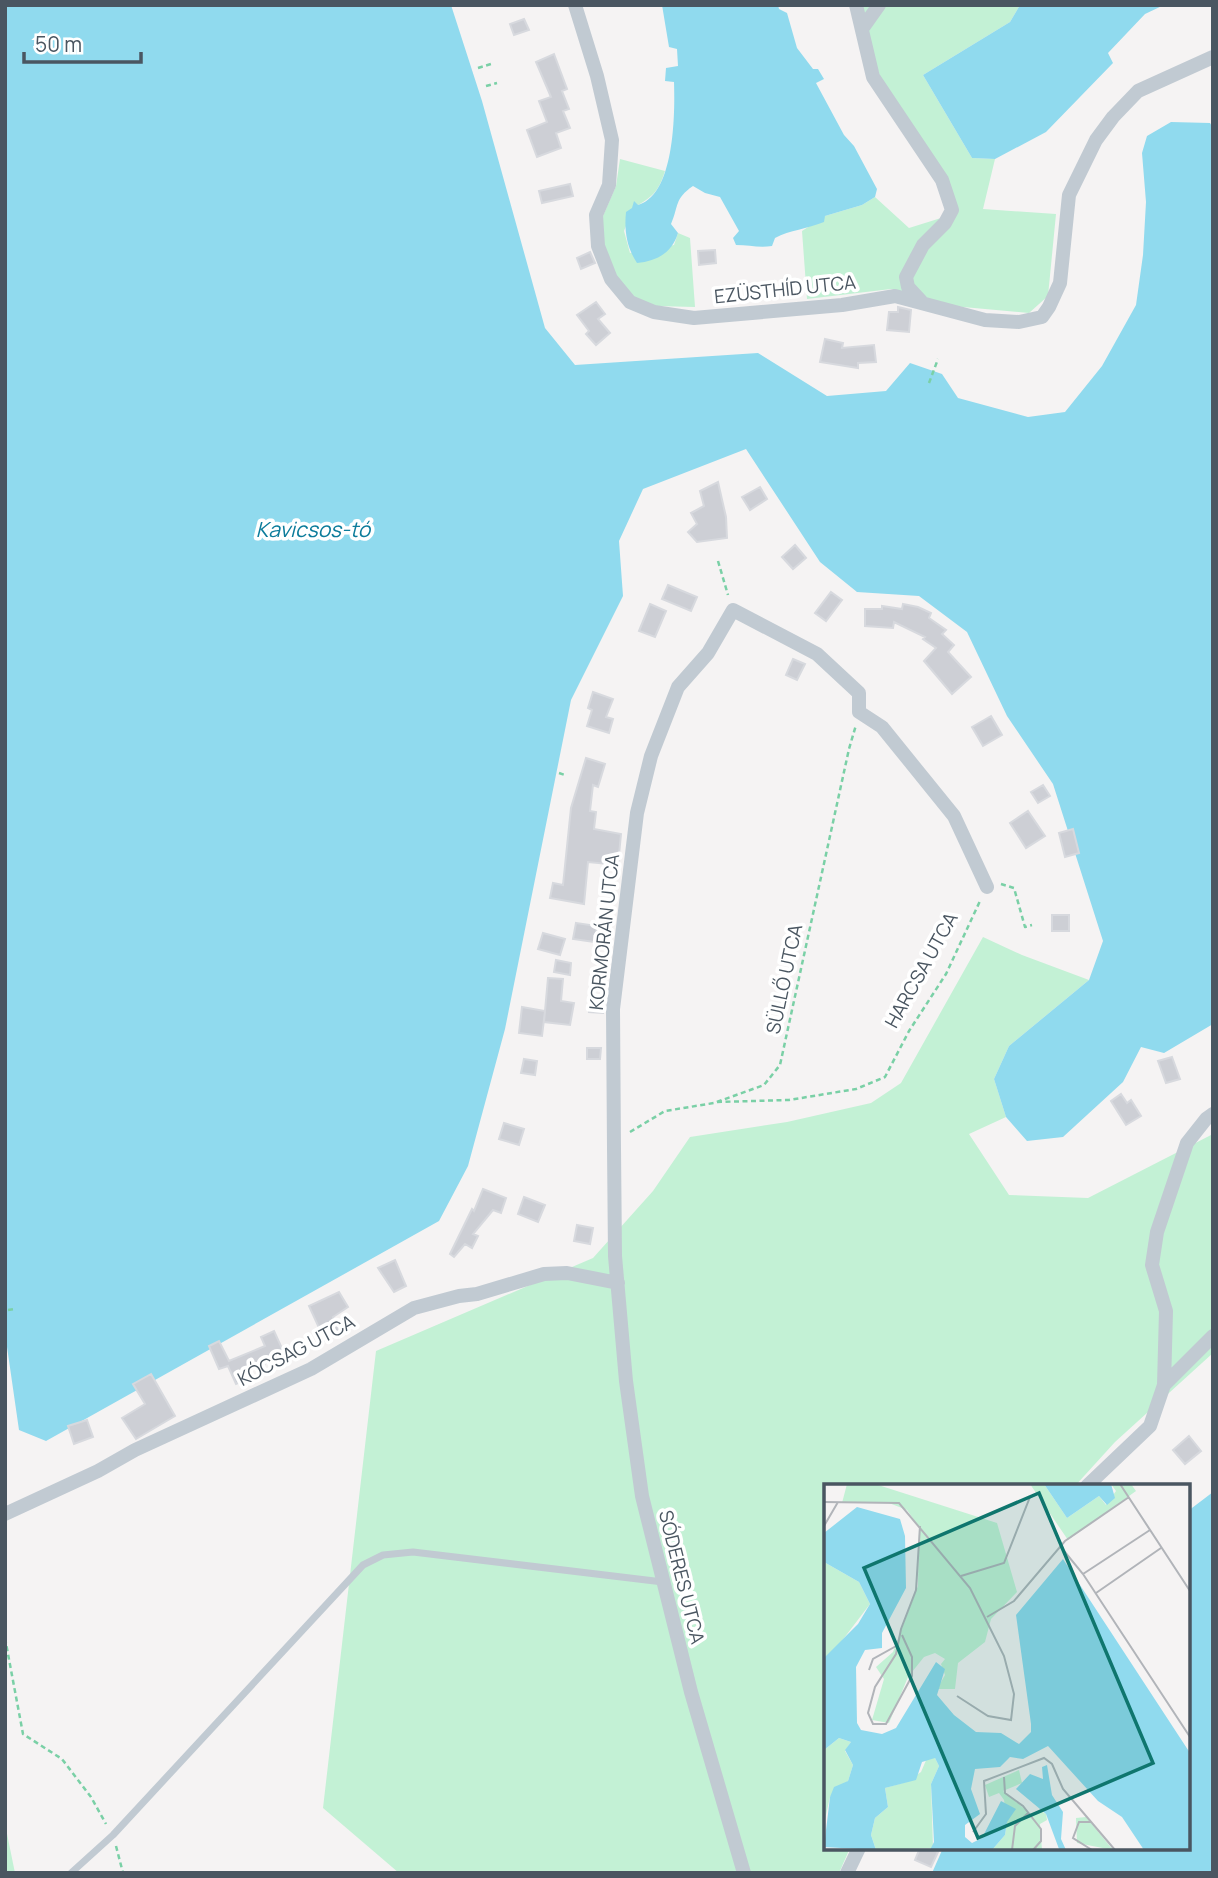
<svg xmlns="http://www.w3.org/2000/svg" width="1218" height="1878" font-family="Manrope,sans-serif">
	<rect width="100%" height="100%" fill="#f5f3f3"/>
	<path fill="#c3f1d5" d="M 853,5 L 1020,5 L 1010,22 L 923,75 L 972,158 L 995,159 L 983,209 L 1056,214 L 1048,296 L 1029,313 L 941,305 L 891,289 L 807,299 L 802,231 L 825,216 L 862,205 L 875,197 L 909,228 L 957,213 L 880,76 Z
		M 620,159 L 665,171 C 658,193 652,197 633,208 L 624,231 L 630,253 L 674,245 L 678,233 L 690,238 L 695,307 L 655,306 L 633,297 L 615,277 L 602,246 L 603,216 L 616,186 Z
		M 983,937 L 1022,955 L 1089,980 L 1009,1046 L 994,1079 L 1006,1117 L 969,1134 L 1009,1195 L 1088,1198 L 1213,1134 L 1213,1353 L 1115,1442 L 1075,1486 L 826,1486 L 826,1848 L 850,1848 L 839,1873 L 399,1873 L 323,1808 L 376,1351 L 593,1258 L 653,1191 L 690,1137 L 787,1122 L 871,1103 L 901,1083 Z
		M 5,1824 L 15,1873 L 5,1873 Z"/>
	<path fill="#90daee" d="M 5,5 L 451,5 L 482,101 L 545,328 L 575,365 L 758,353 L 827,396 L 886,391 L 910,363 L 942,374 L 958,398 L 1028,417 L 1065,412 L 1102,366 L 1136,305 L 1143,255 L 1146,202 L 1142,153 L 1147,136 L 1171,122 L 1210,123 L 1213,128 L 1213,1024 L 1164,1053 L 1141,1047 L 1123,1082 L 1063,1137 L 1027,1141 L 1006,1117 L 994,1079 L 1009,1046 L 1089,980 L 1103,941 L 1053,784 L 1007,716 L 967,632 L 919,596 L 857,592 L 820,562 L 746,449 L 643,489 L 619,541 L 623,596 L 571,700 L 505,1029 L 468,1166 L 439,1221 L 46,1441 L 19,1430 L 5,1333 Z
		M 662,5 L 778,5 L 779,9 L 787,13 L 797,48 L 813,69 L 818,69 L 824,79 L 816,83 L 844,135 L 854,146 L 877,189 L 875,197 L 862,205 L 825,216 L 824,222 C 807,229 790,230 775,238 L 772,246 C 759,248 749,245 736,245 L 733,238 L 739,231 L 720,197 L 705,193 L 693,186 C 674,199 679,206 671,224 L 678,233 C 672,253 657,261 637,263 C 627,248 624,231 626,212 L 632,208 L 634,201 L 638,205 C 675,195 675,113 674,82 L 665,81 L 666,68 L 678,66 L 677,49 L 669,47 Z
		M 1020,5 L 1164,5 L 1145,14 L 1108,53 L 1113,63 L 1046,132 L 995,159 L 972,158 L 923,75 L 1010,22 Z
		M 1213,1492 L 1213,1873 L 932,1873 L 943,1848 L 1188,1848 L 1188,1511 Z"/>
	<path fill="#cdcfd5" stroke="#d7d9de" stroke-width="2" d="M 524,19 L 529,30 L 514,35 L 510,24 Z
		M 554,54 L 567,89 L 562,91 L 569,109 L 563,111 L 570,128 L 556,133 L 561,148 L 537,157 L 527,130 L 547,122 L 539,101 L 551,97 L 536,62 Z
		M 570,184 L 573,196 L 542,203 L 539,191 Z
		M 715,250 L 716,263 L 699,265 L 698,251 Z
		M 590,252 L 595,263 L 581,269 L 577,258 Z
		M 596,302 L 605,314 L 598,319 L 610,333 L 596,345 L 586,334 L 589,331 L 577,315 Z
		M 898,307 L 911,310 L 909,332 L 887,330 L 889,312 L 898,312 Z
		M 825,339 L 843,343 L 842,348 L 874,345 L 876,362 L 858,363 L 858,368 L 820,362 Z
		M 718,482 L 726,517 L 727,538 L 697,542 L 688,532 L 697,524 L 691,513 L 704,506 L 700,491 Z
		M 760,487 L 767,499 L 750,510 L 742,497 Z
		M 795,545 L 806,558 L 793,569 L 782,557 Z
		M 668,585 L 697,597 L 691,611 L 662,599 Z
		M 831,592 L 842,600 L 826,621 L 815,613 Z
		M 650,604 L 666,611 L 655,637 L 639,631 Z
		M 903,604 L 918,607 L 931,613 L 929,618 L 946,630 L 942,634 L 954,645 L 948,652 L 971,677 L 952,694 L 924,661 L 936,648 L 923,639 L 925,637 L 894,622 L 893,628 L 865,626 L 865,609 L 882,609 L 882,606 L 902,609 Z
		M 793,659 L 805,664 L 797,680 L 786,675 Z
		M 593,692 L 613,699 L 606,717 L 613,719 L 609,733 L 587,726 L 592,710 L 588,708 Z
		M 991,716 L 1002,735 L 983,746 L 972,727 Z
		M 586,758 L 605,764 L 598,787 L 593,785 L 590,811 L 596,812 L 594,829 L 621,834 L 618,865 L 588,862 L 584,904 L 550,898 L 553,883 L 563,885 L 571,808 Z
		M 1043,785 L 1050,796 L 1038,803 L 1031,792 Z
		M 1028,811 L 1045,836 L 1026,848 L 1010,823 Z
		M 1073,829 L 1079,853 L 1065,857 L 1059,833 Z
		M 1052,915 L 1069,915 L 1069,931 L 1052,931 Z
		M 576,923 L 597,926 L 595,942 L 573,939 Z
		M 543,933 L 565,939 L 560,955 L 538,949 Z
		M 556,960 L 571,963 L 570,975 L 554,972 Z
		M 548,978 L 563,979 L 561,1001 L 574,1003 L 570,1025 L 544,1022 Z
		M 590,1000 L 603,1001 L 603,1013 L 589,1012 Z
		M 522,1007 L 545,1011 L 542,1036 L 519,1033 Z
		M 587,1048 L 601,1048 L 600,1059 L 587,1059 Z
		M 1172,1057 L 1180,1079 L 1166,1083 L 1158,1061 Z
		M 524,1059 L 537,1061 L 535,1075 L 521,1073 Z
		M 1121,1094 L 1127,1103 L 1131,1100 L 1141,1116 L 1126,1125 L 1111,1101 Z
		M 504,1123 L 524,1129 L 519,1145 L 499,1139 Z
		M 483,1189 L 506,1198 L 501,1213 L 493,1210 L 473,1234 L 478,1236 L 472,1248 L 465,1244 L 454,1257 L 450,1254 L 472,1209 L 474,1211 Z
		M 524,1197 L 545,1205 L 538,1222 L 518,1214 Z
		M 577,1225 L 593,1228 L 590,1244 L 574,1241 Z
		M 395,1260 L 406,1286 L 394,1292 L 378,1268 Z
		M 339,1292 L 348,1307 L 333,1317 L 341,1334 L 325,1341 L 309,1306 Z
		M 274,1331 L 285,1355 L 250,1370 L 253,1377 L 236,1384 L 228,1366 L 219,1369 L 209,1346 L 219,1341 L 229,1361 L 265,1346 L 261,1337 Z
		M 151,1374 L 175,1416 L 136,1439 L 122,1418 L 145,1404 L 133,1384 Z
		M 87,1420 L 93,1437 L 74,1444 L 68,1426 Z
		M 1189,1436 L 1201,1451 L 1185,1464 L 1173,1450 Z
		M 920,1848 L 929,1848 L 938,1852 L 931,1867 L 915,1860 Z"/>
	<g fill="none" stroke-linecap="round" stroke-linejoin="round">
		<path stroke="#7ad0a6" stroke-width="2.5" stroke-dasharray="5 3.5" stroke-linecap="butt" d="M 478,68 L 494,63
			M 486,86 L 497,83
			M 929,383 L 938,359
			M 718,561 L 728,595
			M 559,773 L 565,775
			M 1001,884 L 1014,888 L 1025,927 L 1032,925
			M 717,1102 L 789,1100 L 856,1089 L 885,1077 L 909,1031 L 946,974 L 980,901
			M 630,1132 L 665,1111 L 714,1103 L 764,1085 L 780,1065 L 849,749 L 856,725
			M 8,1310 L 15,1309
			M 5,1638 L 23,1734 L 62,1759 L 91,1797 L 106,1824
			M 116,1846 L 123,1873"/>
		<path stroke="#c1cad2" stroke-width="7" d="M 71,1873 L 113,1835 L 363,1565 L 383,1555 L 413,1552 L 663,1582"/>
		<path stroke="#c1cad2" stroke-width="14" d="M 575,5 L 597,76 L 612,140 L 609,185 L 596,215 L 598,246 L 611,279 L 630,302 L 654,312 L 694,318 L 842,305 L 895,296 L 985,320 L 1019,322 L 1042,317 L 1049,307 L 1060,283 L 1069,195 L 1096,140 L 1113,117 L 1138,91 L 1213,57
			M 856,5 L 873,77 L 942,180 L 952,210 L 945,223 L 923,245 L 906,277 L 908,287 L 921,301
			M 862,29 L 879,5
			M 1164,1385 L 1166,1311 L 1152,1265 L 1157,1232 L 1187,1143 L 1206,1119 L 1213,1114
			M 1087,1486 L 1150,1426 L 1164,1385 L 1213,1336
			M 5,1514 L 98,1471 L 135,1450 L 311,1369 L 414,1308 L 459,1296 L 477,1294 L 544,1274 L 567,1273 L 618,1283
			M 744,1873 L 691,1692 L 642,1496 L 626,1381 L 615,1256 L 614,1148 L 613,1009 L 637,813 L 651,756 L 678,687 L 708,653 L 733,610 L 817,654 L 859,693 L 859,712 L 882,727 L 954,816 L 987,887
			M 847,1873 L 859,1848"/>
	</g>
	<g text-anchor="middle" stroke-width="7" stroke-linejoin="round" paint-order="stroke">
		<g font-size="19" fill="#4a5661" stroke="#fff">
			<text transform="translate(785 289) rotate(-6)" y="7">EZÜSTHÍD UTCA</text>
			<text transform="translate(604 932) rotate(-84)" y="7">KORMORÁN UTCA</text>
			<text transform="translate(921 970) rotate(-61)" y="7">HARCSA UTCA</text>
			<text transform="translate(784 979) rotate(-78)" y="7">SÜLLŐ UTCA</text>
			<text transform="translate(296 1350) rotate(-28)" y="7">KÓCSAG UTCA</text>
			<text transform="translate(682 1577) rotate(76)" y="7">SÓDERES UTCA</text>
		</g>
		<g font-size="21" font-style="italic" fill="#0c7c9b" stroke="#fff">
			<text x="313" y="537">Kavicsos-tó</text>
		</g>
	</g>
	<g transform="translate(824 1484)">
		<rect width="366" height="366" fill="#f5f3f3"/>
		<path d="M 23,0 L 51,0 L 173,39 L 193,108 L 167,135 L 161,158 L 134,179 L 131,205 L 113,205 L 121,191 L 117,180 L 121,175 L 111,169 L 100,173 L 84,193 L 65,239 L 48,236 L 60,195 L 52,183 L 69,168 L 94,102 L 95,43 L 83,26 L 65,19 L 18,19 ZM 206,0 L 220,0 L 243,34 L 275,12 L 282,21 L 292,7 L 287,0 L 307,0 L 312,7 L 244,56 ZM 0,78 L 35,98 L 46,120 L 4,175 L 0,174 ZM 15,254 L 27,258 L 21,267 L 29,281 L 24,297 L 6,313 L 0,340 L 0,266 ZM 103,274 L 111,274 L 115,282 L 107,300 L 109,364 L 52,366 L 47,351 L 51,334 L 64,323 L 61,304 L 82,298 L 97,288 ZM 195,286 L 198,299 L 179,307 L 208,331 L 215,326 L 222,330 L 223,336 L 216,340 L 218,366 L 168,366 L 181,351 L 183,338 L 180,316 L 175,309 L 165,313 L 161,301 ZM 262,333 L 289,366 L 253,359 L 252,334 Z" fill="#c3f1d5"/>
		<path d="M 220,0 L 287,0 L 291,14 L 283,21 L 275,12 L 243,34 ZM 33,23 L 76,35 L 81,52 L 82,104 L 58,149 L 58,164 L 41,166 L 32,183 L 33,239 L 37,246 L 58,250 L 72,244 L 112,178 L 121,185 L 113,211 L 130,231 L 152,248 L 177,249 L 195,260 L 207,248 L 207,240 L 192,131 L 239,75 L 366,269 L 366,366 L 320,366 L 298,333 L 274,317 L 224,262 L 199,275 L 186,273 L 176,283 L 151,285 L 147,305 L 156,330 L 141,341 L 141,353 L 148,359 L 158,354 L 177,317 L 192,325 L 183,338 L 181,351 L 168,366 L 106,366 L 110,358 L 107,300 L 115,282 L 111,274 L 98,278 L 92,296 L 61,304 L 64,323 L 51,334 L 47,351 L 52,366 L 0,363 L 6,313 L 10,303 L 24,297 L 29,281 L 21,266 L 27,258 L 15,254 L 0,266 L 0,174 L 34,140 L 46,120 L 35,98 L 0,78 L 0,49 ZM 223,281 L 228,311 L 239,328 L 237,355 L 242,366 L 235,365 L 222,330 L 192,305 L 206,290 L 219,295 L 218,283 Z" fill="#90daee"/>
		<path fill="none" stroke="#b1b4b9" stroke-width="2" d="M 296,0 L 366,107M 0,18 L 75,19 L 146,104 L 180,172 L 190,210 L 187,236 L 164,232 L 133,212M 0,42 L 14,18M 236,62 L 259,90 L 366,253M 259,90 L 326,46M 137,92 L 180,79 L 206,13 L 215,9M 272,109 L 337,64M 163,133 L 190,117 L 241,57 L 305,13M 78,151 L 88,173 L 88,192 L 62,240 L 49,240 L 44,229 L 51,203 L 72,170 L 77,145 L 92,106 L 96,42M 45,186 L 49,175 L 74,161M 180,293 L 181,309 L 199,322 L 217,345 L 217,357 L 209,366M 267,338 L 255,338 L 249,354 L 268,366M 149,348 L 162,330 L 160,297 L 220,274 L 228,280 L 239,305 L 291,366M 188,366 L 191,342 L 204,329"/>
		<path fill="#0f766e" fill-opacity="0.15" stroke="#0f766e" stroke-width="3.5" d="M 215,9 L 329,279 L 154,354 L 40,84 Z"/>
		<rect width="366" height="366" fill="none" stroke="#4a5661" stroke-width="3.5"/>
	</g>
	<rect width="1218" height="1878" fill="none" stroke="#4a5661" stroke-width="14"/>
	<path d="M24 52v10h117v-10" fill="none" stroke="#4a5661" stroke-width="3.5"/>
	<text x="35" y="52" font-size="21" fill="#4a5661" stroke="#ffffff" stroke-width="5" paint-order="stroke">50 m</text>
</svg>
